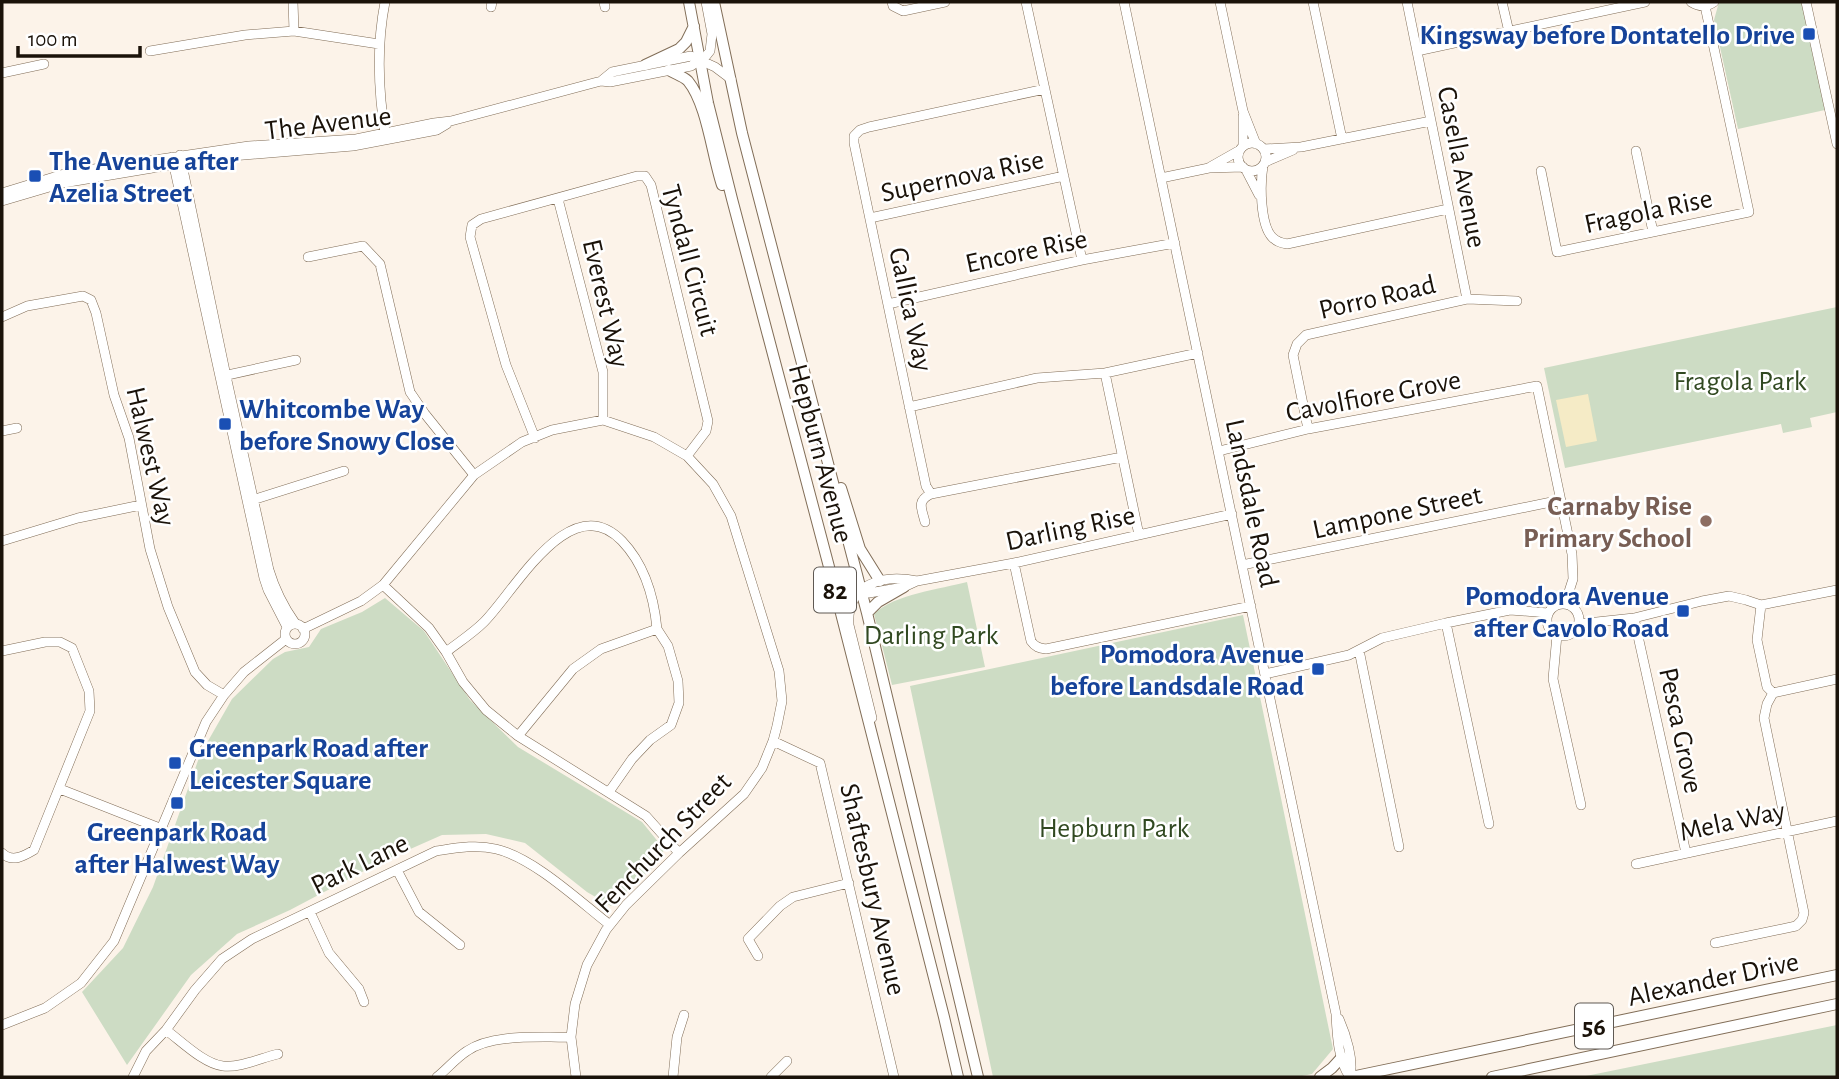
<svg xmlns="http://www.w3.org/2000/svg" width="1839" height="1079" font-family="'Alegreya Sans',sans-serif">
	<rect width="100%" height="100%" fill="#fcf3e9"/>
	<path fill="#cddcc4" d="M 1719,2 L 1803,2 L 1825,110 L 1738,129 L 1714,20 Z
		M 1837,307 L 1837,412 L 1810,418 L 1812,427 L 1783,433 L 1781,424 L 1565,468 L 1544,368 Z
		M 967,582 L 985,667 L 892,685 L 874,614 C 894,594 941,589 967,582 Z
		M 385,598 L 424,631 L 470,700 L 518,747 L 642,822 L 664,849 L 660,861 L 611,906 L 587,892 L 525,843 L 486,834 L 442,835 L 381,862 L 290,910 L 237,934 L 191,975 L 127,1065 L 82,992 L 123,948 L 153,887 L 200,755 L 232,699 L 273,659 L 285,652 L 309,647 L 321,629 L 362,612 Z
		M 1243,615 L 1333,1049 L 1312,1074 L 1297,1077 L 993,1077 L 910,686 Z
		M 1837,1025 L 1837,1077 L 1581,1077 Z"/>
	<path fill="#f5ebc6" d="M 1588,394 L 1597,441 L 1566,447 L 1556,400 Z"/>
	<g fill="none" stroke-linecap="round" stroke-linejoin="round">
		<defs>
			<path id="minor" d="M 293,2 L 294,31
				M 385,2 C 376,48 378,92 386,139
				M 604,2 L 605,7
				M 892,2 L 893,6 L 903,11 L 945,2
				M 1026,2 L 1082,260
				M 1124,2 L 1336,1014 C 1337,1034 1338,1061 1350,1077
				M 1220,2 L 1243,111 L 1256,144
				M 1313,2 L 1342,139
				M 1407,2 L 1467,299
				M 1502,2 L 1509,32
				M 1691,2 C 1699,7 1707,7 1714,2
				M 1806,2 L 1837,144
				M 491,7 L 492,2
				M 150,51 L 245,35 L 294,31 L 379,44
				M 1417,51 L 1645,2
				M 2,73 L 44,64
				M 601,81 L 612,72 L 691,56 L 715,67 L 731,79
				M 1243,116 L 1243,146
				M1238 157a14 14 0 1 1 28 0a14 14 0 1 1-28 0Z
				M 1264,149 L 1301,147 L 1431,121
				M 1636,151 L 1653,232
				M 180,155 L 226,376 L 269,570 C 275,590 283,606 295,623
				M 172,157 L 264,578 L 268,590 L 287,627
				M 1265,162 L 1293,150
				M 1263,166 C 1260,184 1260,224 1272,237 C 1277,242 1281,243 1287,244 L 1448,209
				M 1210,167 L 1240,150
				M 1246,170 L 1259,195
				M 1541,171 L 1557,252 L 1749,212 L 1705,6
				M 1161,178 L 1209,168 L 1243,167
				M 2,193 L 64,174 L 87,170 L 249,146 L 356,139 L 434,123 L 451,121 L 601,81 L 610,82 L 691,66 L 706,56 L 710,51 L 712,34 L 706,2
				M 558,199 L 603,372 L 603,420
				M 2,201 L 63,183 L 182,163 L 220,157 L 353,146 L 437,130 L 447,124
				M 870,218 L 1064,176
				M 308,257 L 363,246 L 380,264 L 410,392 L 425,414 L 474,475
				M 888,304 L 1082,260 L 1175,243
				M 2,317 L 27,306 L 83,296 L 91,300 L 96,313 L 114,395 L 129,438 L 150,549 L 168,607 L 195,672 L 207,685 L 224,695
				M 1105,373 L 1139,535
				M 223,376 L 296,360
				M 909,407 L 1037,378 L 1105,373 L 1198,353
				M 1308,429 L 1293,355 L 1297,344 L 1306,335 L 1467,299 L 1517,301
				M 2,431 L 17,428
				M 535,438 L 506,365 L 470,237 L 472,225 L 481,219 L 637,176 L 645,176 L 651,185 L 708,421 L 706,431 L 687,456
				M 1219,451 L 1308,429 L 1537,386 L 1572,554 L 1573,579 L 1565,604
				M 931,494 L 926,486 L 854,143 L 854,136 L 860,130 L 869,127 L 1045,89
				M 249,501 L 344,471
				M 925,522 C 922,509 916,501 931,494 L 1122,457
				M 2,541 L 78,518 L 141,505
				M 1014,563 L 1031,641 C 1035,647 1039,648 1046,649 L 1251,606
				M 1242,565 L 1561,500
				M 833,582 L 869,593 L 904,587 L 917,581 L 1014,563 L 1232,514
				M 383,585 L 429,628 L 446,652 L 463,682 L 486,710 L 518,736 L 646,816 L 679,853
				M1547 620a16 16 0 1 1 32 0a16 16 0 1 1-32 0Z
				M 1761,605 L 1757,640 L 1767,687 L 1773,693 L 1837,679
				M 1634,618 L 1686,853
				M 1446,623 L 1489,824
				M285 634a10 10 0 1 1 20 0a10 10 0 1 1-20 0Z
				M 1578,624 L 1634,618 L 1702,601 L 1729,596 L 1746,600 L 1761,605 L 1837,590
				M 303,629 L 361,601 L 383,585 L 474,475 L 522,442 L 552,430 L 603,420 L 654,437 L 687,456 L 713,484 L 731,516 L 779,671 L 782,701 L 777,726 L 773,741 L 762,768 L 744,794 L 679,853 L 626,905 L 606,930 L 587,965 L 575,1004 L 571,1037 L 576,1077
				M 1557,635 L 1553,679 L 1581,805
				M 1359,650 L 1399,847
				M 2,651 L 45,642 L 60,642 L 72,648 L 89,691 L 90,711 L 34,850 C 24,856 12,863 2,853
				M 446,652 C 459,642 473,633 484,622 C 515,591 570,487 622,541 C 644,564 654,597 657,629
				M 1265,674 L 1349,655 L 1382,638 L 1446,623 L 1510,610 L 1548,613
				M 872,718 L 849,625 C 846,583 884,574 917,581
				M 518,736 L 573,669 L 601,649 L 657,629
				M 773,741 L 820,763 L 894,1077
				M 60,789 L 162,829
				M 609,792 L 632,759 L 650,740 L 671,725 L 679,703 L 678,681 L 668,646 L 657,629
				M 1636,864 L 1837,821
				M 397,870 L 419,912 L 460,945
				M 310,912 L 329,953 L 359,989 L 364,1002
				M 1715,943 L 1796,926 L 1802,920 L 1804,913 L 1764,718 L 1767,704 L 1773,693
				M 758,956 L 748,939 L 780,906 L 793,897 L 849,883
				M 1339,1019 C 1346,1035 1354,1060 1350,1077
				M 2,1025 L 45,1008 L 81,983 L 114,941 L 206,722 L 224,695 L 244,672 L 286,639
				M 166,1030 C 181,1041 204,1064 223,1066 C 240,1068 261,1058 278,1054
				M 133,1077 L 146,1051 L 166,1030 L 195,990 L 222,959 L 252,939 L 436,851 C 456,848 476,844 496,849 C 534,858 579,901 610,925
				M 437,1077 C 447,1069 456,1058 467,1051 C 493,1033 541,1038 571,1037
				M 673,1077 L 677,1037 L 684,1015
				M 771,1077 L 787,1061"/>
			<path id="major" d="M 689,2 L 708,103 L 732,199 L 833,582 L 944,1017 L 958,1077
				M 714,2 L 742,133 L 867,613 L 978,1077
				M 645,65 L 679,49 L 686,42 L 694,26
				M 669,70 C 675,74 683,76 688,81 C 707,104 712,155 722,185
				M 841,488 L 860,549 L 880,581
				M 867,613 L 878,602 L 904,587
				M 1320,1077 L 1332,1068 L 1342,1057
				M 1351,1077 L 1837,975
				M 1492,1077 L 1837,1004"/>
		</defs>
		<use href="#minor" stroke="#816d57" stroke-width="10"/>
		<use href="#major" stroke="#816d57" stroke-width="12"/>
		<use href="#minor" stroke="#fff" stroke-width="9"/>
		<use href="#major" stroke="#fff" stroke-width="10"/>
	</g>
	<g fill="#1a4fb4" stroke="#fff" stroke-width="2.5">
		<rect x="1802" y="27" width="14" height="14" rx="3.5"/>
		<rect x="28" y="169" width="14" height="14" rx="3.5"/>
		<rect x="218" y="417" width="14" height="14" rx="3.5"/>
		<rect x="1676" y="604" width="14" height="14" rx="3.5"/>
		<rect x="1311" y="662" width="14" height="14" rx="3.5"/>
		<rect x="168" y="756" width="14" height="14" rx="3.5"/>
		<rect x="170" y="796" width="14" height="14" rx="3.5"/>
	</g>
	<circle fill="#8d6e63" stroke="#fff" stroke-width="2.5" cx="1706" cy="521" r="7"/>
	<g text-anchor="middle" stroke-width="5" stroke-linejoin="round" paint-order="stroke">
		<g fill="#fff" stroke="#5f5953" stroke-width="2">
			<rect x="814" y="567.5" width="42" height="45" rx="5"/>
			<rect x="1575" y="1003.5" width="38" height="45" rx="5"/>
		</g>
		<g font-size="26" font-weight="bold" fill="#1a1209">
			<text x="835" y="599">82</text>
			<text x="1594" y="1035">56</text>
		</g>
		<g font-size="28" font-weight="bold" fill="#164399" stroke="#fff" text-anchor="end">
			<text x="1795" y="44">Kingsway before Dontatello Drive</text>
			<text x="49" y="170" text-anchor="start">The Avenue after<tspan x="49" dy="32">Azelia Street</tspan></text>
			<text x="239" y="418" text-anchor="start">Whitcombe Way<tspan x="239" dy="32">before Snowy Close</tspan></text>
			<text x="1669" y="605">Pomodora Avenue<tspan x="1669" dy="32">after Cavolo Road</tspan></text>
			<text x="1304" y="663">Pomodora Avenue<tspan x="1304" dy="32">before Landsdale Road</tspan></text>
			<text x="189" y="757" text-anchor="start">Greenpark Road after<tspan x="189" dy="32">Leicester Square</tspan></text>
			<text x="177" y="841" text-anchor="middle">Greenpark Road<tspan x="177" dy="32">after Halwest Way</tspan></text>
		</g>
		<g font-size="28" fill="#1a1209" stroke="#fff">
			<text transform="translate(328 122) rotate(-7)" y="10">The Avenue</text>
			<text transform="translate(1463 167) rotate(79)" y="10">Casella Avenue</text>
			<text transform="translate(962 175) rotate(-12)" y="10">Supernova Rise</text>
			<text transform="translate(1648 210) rotate(-12)" y="10">Fragola Rise</text>
			<text transform="translate(1026 250) rotate(-12)" y="10">Encore Rise</text>
			<text transform="translate(691 260) rotate(75)" y="10">Tyndall Circuit</text>
			<text transform="translate(1377 296) rotate(-13)" y="10">Porro Road</text>
			<text transform="translate(607 303) rotate(77)" y="10">Everest Way</text>
			<text transform="translate(912 309) rotate(78)" y="10">Gallica Way</text>
			<text transform="translate(1373 395) rotate(-11)" y="10">Cavolfiore Grove</text>
			<text transform="translate(822 453) rotate(75)" y="10">Hepburn Avenue</text>
			<text transform="translate(152 456) rotate(77)" y="10">Halwest Way</text>
			<text transform="translate(1253 503) rotate(78)" y="10">Landsdale Road</text>
			<text transform="translate(1397 511) rotate(-12)" y="10">Lampone Street</text>
			<text transform="translate(1070 527) rotate(-12)" y="10">Darling Rise</text>
			<text transform="translate(1682 730) rotate(78)" y="10">Pesca Grove</text>
			<text transform="translate(1732 820) rotate(-12)" y="10">Mela Way</text>
			<text transform="translate(662 842) rotate(-46)" y="10">Fenchurch Street</text>
			<text transform="translate(359 863) rotate(-26)" y="10">Park Lane</text>
			<text transform="translate(874 889) rotate(77)" y="10">Shaftesbury Avenue</text>
			<text transform="translate(1713 978) rotate(-12)" y="10">Alexander Drive</text>
		</g>
		<g font-size="28" fill="#314921" stroke="#fff">
			<text x="1740" y="390">Fragola Park</text>
			<text x="931" y="644">Darling Park</text>
			<text x="1114" y="837">Hepburn Park</text>
		</g>
		<g font-size="28" font-weight="bold" fill="#785e54" stroke="#fff" text-anchor="end">
			<text x="1692" y="515">Carnaby Rise<tspan x="1692" dy="32">Primary School</tspan></text>
		</g>
	</g>
	<rect width="1839" height="1079" fill="none" stroke="#1a1209" stroke-width="7"/>
	<path d="M18 46v10h122v-10" fill="none" stroke="#1a1209" stroke-width="3.5"/>
	<text x="28" y="46" font-size="21" fill="#1a1209" stroke="#ffffff" stroke-width="5" paint-order="stroke">100 m</text>
</svg>
